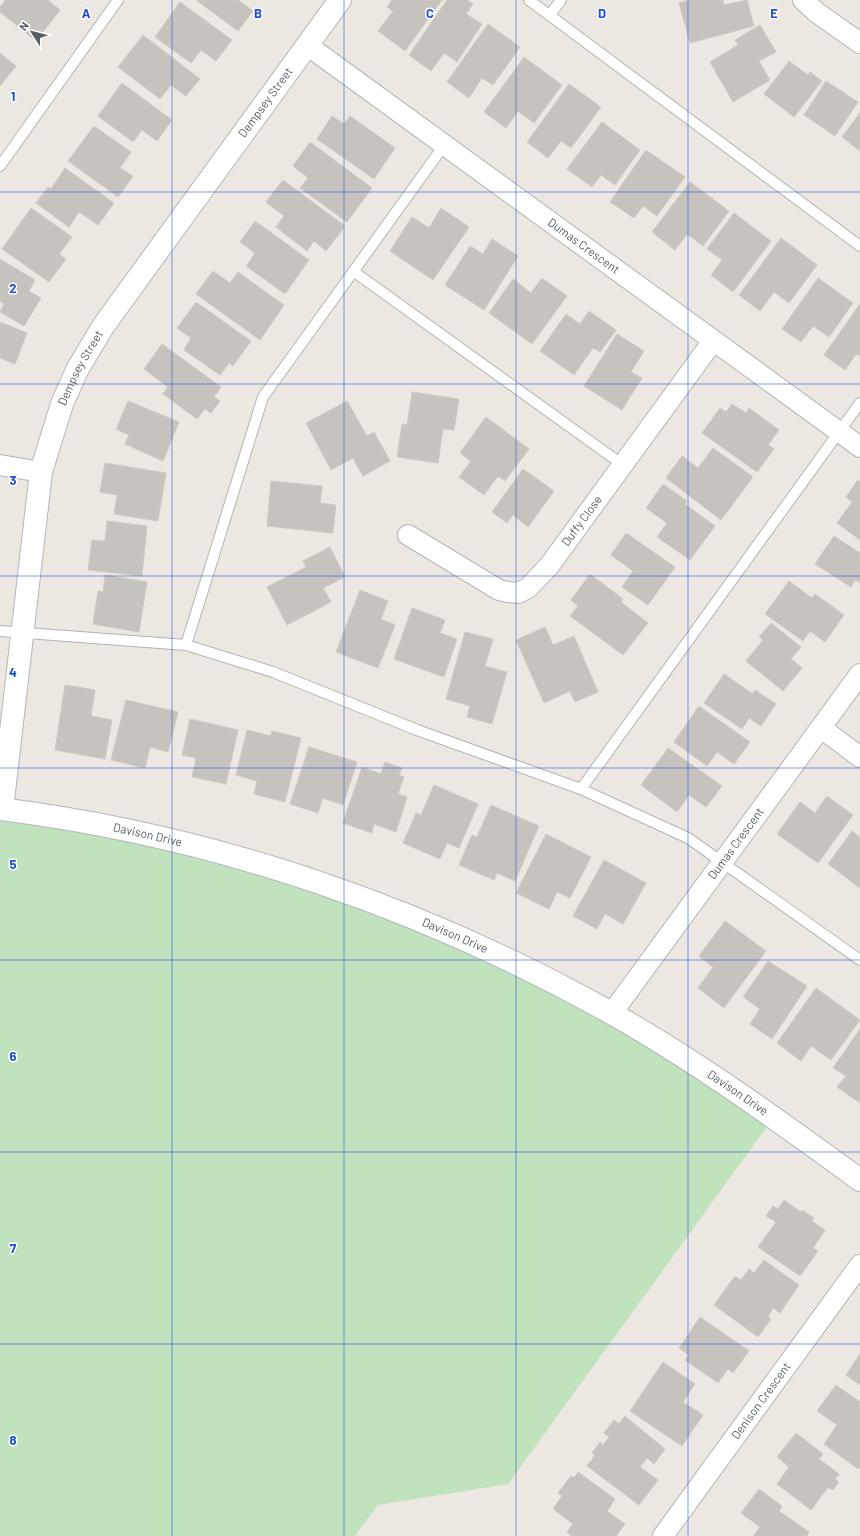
<svg xmlns="http://www.w3.org/2000/svg" width="860" height="1536" font-family="Barlow,sans-serif">
	<rect width="100%" height="100%" fill="#ece8e1"/>
	<path fill="#c0e3be" d="M 0,809 L 140,832 L 475,944 L 774,1117 L 508,1484 L 378,1505 L 355,1536 L 0,1536 Z"/>
	<path fill="#c6c3be" stroke="#d0cac0" d="M 4,0 L 48,0 L 60,10 L 36,41 L 0,12 L 0,7 L 5,1 Z
		M 196,0 L 238,0 L 253,11 L 238,31 Z
		M 392,0 L 442,0 L 405,51 L 378,31 L 393,11 L 387,7 Z
		M 447,0 L 467,0 L 473,4 L 466,14 L 482,24 L 457,62 L 444,53 L 431,71 L 409,55 Z
		M 688,0 L 723,0 L 724,5 L 747,0 L 754,26 L 690,43 L 679,3 Z
		M 180,2 L 232,40 L 216,61 L 201,50 L 191,63 L 155,37 Z
		M 488,24 L 520,47 L 493,85 L 482,78 L 469,98 L 447,82 Z
		M 760,25 L 776,52 L 759,61 L 770,80 L 733,102 L 710,62 L 738,45 L 735,40 Z
		M 143,35 L 200,79 L 186,96 L 171,85 L 160,99 L 118,67 Z
		M 0,53 L 16,66 L 0,86 Z
		M 524,57 L 562,85 L 534,123 L 518,111 L 506,128 L 484,112 Z
		M 789,61 L 808,75 L 810,72 L 822,81 L 794,117 L 764,94 Z
		M 826,81 L 858,102 L 835,136 L 804,115 Z
		M 122,83 L 172,120 L 157,141 L 142,130 L 133,142 L 98,116 Z
		M 569,84 L 601,107 L 571,148 L 561,141 L 548,158 L 527,142 Z
		M 860,113 L 860,151 L 842,137 Z
		M 332,116 L 344,124 L 350,116 L 395,148 L 374,179 L 317,139 Z
		M 602,122 L 640,150 L 615,185 L 601,175 L 592,187 L 567,169 Z
		M 94,126 L 131,152 L 120,168 L 133,176 L 118,197 L 68,161 Z
		M 310,142 L 372,188 L 347,222 L 300,188 L 308,178 L 293,166 Z
		M 646,150 L 685,177 L 657,216 L 643,206 L 634,218 L 610,202 Z
		M 65,168 L 114,203 L 98,225 L 79,212 L 69,227 L 36,203 L 48,187 L 51,189 Z
		M 283,180 L 345,226 L 326,251 L 314,241 L 307,251 L 276,227 L 284,216 L 266,202 Z
		M 690,182 L 729,211 L 703,246 L 687,234 L 675,250 L 652,232 Z
		M 31,208 L 72,237 L 59,254 L 66,259 L 49,282 L 2,249 Z
		M 441,208 L 469,227 L 433,280 L 390,251 L 412,217 L 429,228 Z
		M 734,213 L 771,241 L 733,292 L 711,275 L 722,260 L 707,249 Z
		M 255,221 L 309,260 L 285,294 L 246,266 L 255,253 L 240,242 Z
		M 781,238 L 817,265 L 789,303 L 774,292 L 760,311 L 739,295 Z
		M 492,239 L 518,256 L 484,310 L 445,285 L 470,246 L 483,254 Z
		M 0,259 L 35,280 L 29,291 L 41,298 L 24,326 L 0,312 L 4,304 L 0,301 Z
		M 213,271 L 230,283 L 238,272 L 284,305 L 260,340 L 196,294 Z
		M 542,278 L 567,296 L 532,344 L 489,313 L 513,279 L 531,293 Z
		M 818,278 L 853,303 L 829,337 L 813,326 L 801,342 L 782,329 Z
		M 196,302 L 251,341 L 233,366 L 229,363 L 220,375 L 184,350 L 191,338 L 177,328 Z
		M 860,304 L 860,356 L 856,354 L 845,370 L 824,355 Z
		M 589,311 L 616,330 L 600,352 L 593,348 L 574,375 L 540,351 L 566,314 L 580,324 Z
		M 0,322 L 27,333 L 15,364 L 0,358 Z
		M 617,334 L 644,351 L 631,372 L 642,378 L 622,410 L 584,386 Z
		M 162,344 L 221,387 L 214,397 L 220,401 L 211,413 L 205,409 L 197,419 L 163,394 L 168,387 L 144,369 Z
		M 412,392 L 459,399 L 454,430 L 443,429 L 438,463 L 397,457 L 402,424 L 407,425 Z
		M 128,401 L 179,422 L 163,461 L 125,444 L 129,435 L 116,429 Z
		M 347,401 L 367,436 L 374,432 L 390,461 L 363,476 L 353,458 L 331,470 L 306,423 Z
		M 732,404 L 746,413 L 749,408 L 779,430 L 768,445 L 774,449 L 757,472 L 702,433 L 720,408 L 726,412 Z
		M 486,417 L 529,449 L 505,481 L 498,476 L 484,495 L 459,477 L 471,461 L 460,453 Z
		M 713,448 L 753,477 L 721,520 L 666,478 L 682,456 L 698,468 Z
		M 105,463 L 166,473 L 158,521 L 114,514 L 117,495 L 100,492 Z
		M 523,469 L 554,491 L 528,527 L 513,515 L 507,523 L 492,512 Z
		M 858,480 L 860,482 L 860,540 L 837,523 L 852,502 L 846,497 Z
		M 271,481 L 322,486 L 320,503 L 336,505 L 333,533 L 267,526 Z
		M 663,484 L 687,501 L 685,504 L 715,526 L 690,560 L 657,537 L 667,523 L 646,508 Z
		M 107,521 L 147,526 L 142,576 L 88,570 L 92,540 L 105,541 Z
		M 626,533 L 675,567 L 648,605 L 622,587 L 633,571 L 611,555 Z
		M 834,536 L 860,553 L 860,583 L 855,580 L 851,587 L 815,564 Z
		M 330,547 L 345,577 L 323,588 L 331,602 L 287,625 L 267,587 L 306,567 L 303,561 Z
		M 590,574 L 623,599 L 621,602 L 648,623 L 623,655 L 570,616 L 578,606 L 571,600 Z
		M 105,575 L 147,582 L 139,632 L 93,624 L 98,591 L 103,592 Z
		M 789,581 L 812,598 L 815,594 L 844,615 L 825,642 L 810,631 L 803,641 L 765,614 Z
		M 360,590 L 388,601 L 381,619 L 395,625 L 378,668 L 336,652 Z
		M 412,608 L 445,620 L 440,633 L 457,639 L 444,677 L 394,659 Z
		M 771,623 L 801,647 L 791,659 L 802,668 L 783,691 L 746,661 L 763,640 L 759,637 Z
		M 545,627 L 553,645 L 574,636 L 598,692 L 575,702 L 570,691 L 544,703 L 516,640 Z
		M 465,632 L 493,639 L 485,666 L 507,672 L 492,724 L 467,717 L 470,706 L 446,699 Z
		M 724,674 L 753,694 L 755,690 L 776,704 L 761,726 L 749,718 L 742,729 L 704,703 Z
		M 65,685 L 95,690 L 91,716 L 112,720 L 105,759 L 55,750 Z
		M 126,700 L 178,712 L 168,752 L 150,747 L 145,768 L 111,760 Z
		M 699,706 L 750,742 L 734,764 L 717,752 L 707,766 L 674,742 Z
		M 190,719 L 238,730 L 226,784 L 192,777 L 196,758 L 182,755 Z
		M 247,730 L 271,736 L 272,731 L 301,738 L 285,802 L 254,794 L 257,781 L 236,775 Z
		M 309,747 L 357,762 L 343,805 L 323,798 L 318,813 L 290,804 Z
		M 668,748 L 722,786 L 706,807 L 689,795 L 677,812 L 641,785 Z
		M 385,762 L 402,768 L 399,775 L 404,777 L 398,794 L 407,797 L 396,832 L 374,824 L 372,833 L 343,823 L 362,767 L 381,774 Z
		M 434,785 L 478,804 L 459,848 L 447,843 L 440,859 L 403,843 L 416,813 L 421,815 Z
		M 827,796 L 853,815 L 818,863 L 777,834 L 800,802 L 815,813 Z
		M 491,805 L 539,826 L 515,881 L 497,873 L 494,880 L 459,865 L 472,835 L 477,837 Z
		M 852,831 L 860,837 L 860,888 L 828,864 Z
		M 546,834 L 591,857 L 570,898 L 557,892 L 549,909 L 516,893 Z
		M 604,860 L 646,883 L 623,924 L 605,914 L 597,929 L 573,916 Z
		M 725,921 L 766,951 L 724,1008 L 698,988 L 713,967 L 699,956 Z
		M 768,961 L 807,986 L 772,1039 L 750,1024 L 760,1009 L 743,997 Z
		M 816,988 L 860,1020 L 831,1060 L 811,1046 L 801,1061 L 777,1043 Z
		M 860,1029 L 860,1103 L 837,1087 L 846,1076 L 833,1068 Z
		M 784,1200 L 801,1212 L 802,1210 L 814,1218 L 812,1221 L 825,1230 L 813,1248 L 818,1251 L 800,1276 L 758,1247 L 776,1222 L 766,1216 L 773,1206 L 778,1209 Z
		M 764,1260 L 799,1285 L 780,1313 L 773,1308 L 768,1317 L 771,1319 L 758,1337 L 714,1305 L 735,1276 L 741,1280 L 749,1269 L 754,1273 Z
		M 700,1317 L 749,1351 L 733,1373 L 728,1369 L 718,1383 L 685,1360 L 689,1355 L 679,1348 Z
		M 860,1354 L 860,1385 L 846,1375 Z
		M 663,1362 L 695,1384 L 683,1402 L 703,1415 L 682,1446 L 630,1411 Z
		M 836,1385 L 860,1402 L 860,1467 L 858,1469 L 824,1444 L 837,1425 L 817,1411 Z
		M 625,1416 L 665,1449 L 654,1464 L 647,1458 L 640,1467 L 658,1480 L 639,1505 L 587,1466 L 595,1455 L 592,1453 L 600,1442 L 603,1445 L 609,1437 L 604,1433 L 614,1420 L 619,1424 Z
		M 796,1433 L 823,1454 L 819,1459 L 839,1474 L 835,1479 L 839,1482 L 833,1490 L 828,1487 L 811,1510 L 777,1484 L 789,1467 L 777,1457 Z
		M 578,1472 L 615,1499 L 607,1511 L 625,1524 L 616,1536 L 571,1536 L 567,1532 L 573,1524 L 553,1509 L 562,1496 L 558,1493 L 571,1476 L 574,1478 Z
		M 759,1489 L 782,1506 L 779,1511 L 809,1532 L 807,1536 L 753,1536 L 760,1527 L 741,1513 Z"/>
	<g fill="none" stroke-linecap="round" stroke-linejoin="round">
		<defs>
			<path id="lane" d="M 529,0 L 860,246
				M 550,15 L 561,0
				M 0,166 L 118,0
				M 353,271 L 623,465
				M 0,631 L 186,645 L 273,672 L 417,730 L 581,789 L 688,838 L 860,960
				M 186,645 L 263,397 L 445,144
				M 581,789 L 860,403"/>
			<g id="street">
				<path d="M 803,0 L 816,12 L 860,43"/>
				<path id="s1" d="M 307,45 L 860,447"/>
				<path d="M 0,465 L 41,472"/>
				<path id="s2" d="M 408,535 L 499,590 L 508,592 L 518,593 L 528,588 L 549,566 L 713,341"/>
				<path d="M 821,728 L 860,757"/>
				<path id="s3" d="M 612,1013 L 860,674"/>
				<path id="s4" d="M 663,1536 L 860,1265"/>
			</g>
			<g id="secondary">
				<path id="s5" d="M 0,809 C 215,836 422,907 611,1013 C 698,1062 779,1121 860,1180"/>
				<path id="s6" d="M 2,809 L 41,472 L 62,404 L 77,370 L 104,325 L 340,0"/>
			</g>
		</defs>
		<use href="#lane" stroke="#b1b4b8" stroke-width="12"/>
		<use href="#street" stroke="#b1b4b8" stroke-width="22"/>
		<use href="#secondary" stroke="#b3b6bb" stroke-width="24"/>
		<use href="#lane" stroke="#fff" stroke-width="10"/>
		<use href="#street" stroke="#fff" stroke-width="20"/>
		<use href="#secondary" stroke="#fff" stroke-width="22"/>
	</g>
	<path fill="none" stroke="#1d4ed8" stroke-width="1" stroke-opacity="0.55" d="M 172,0 L 172,1536M 344,0 L 344,1536M 516,0 L 516,1536M 688,0 L 688,1536M 0,192 L 860,192M 0,384 L 860,384M 0,576 L 860,576M 0,768 L 860,768M 0,960 L 860,960M 0,1152 L 860,1152M 0,1344 L 860,1344"/>
	<g text-anchor="middle" stroke-width="3" stroke-linejoin="round" paint-order="stroke">
		<g font-size="12" fill="#595d61" stroke="#fff">
			<text dy="4" stroke="none"><textPath href="#s6" startOffset="775">Dempsey Street</textPath></text>
			<text dy="4" stroke="none"><textPath href="#s1" startOffset="342">Dumas Crescent</textPath></text>
			<text dy="4" stroke="none"><textPath href="#s6" startOffset="451">Dempsey Street</textPath></text>
			<text dy="4" stroke="none"><textPath href="#s2" startOffset="223">Duffy Close</textPath></text>
			<text dy="4" stroke="none"><textPath href="#s5" startOffset="150">Davison Drive</textPath></text>
			<text dy="4" stroke="none"><textPath href="#s3" startOffset="210">Dumas Crescent</textPath></text>
			<text dy="4" stroke="none"><textPath href="#s5" startOffset="474">Davison Drive</textPath></text>
			<text dy="4" stroke="none"><textPath href="#s5" startOffset="798">Davison Drive</textPath></text>
			<text dy="4" stroke="none"><textPath href="#s4" startOffset="167">Denison Crescent</textPath></text>
		</g>
	</g>
	<g font-size="13" text-anchor="middle" font-weight="bold" fill="#1d4ed8" stroke="#fff" stroke-width="3" stroke-linejoin="round" paint-order="stroke">
		<text x="86" y="18">A</text>
		<text x="258" y="18">B</text>
		<text x="430" y="18">C</text>
		<text x="602" y="18">D</text>
		<text x="774" y="18">E</text>
		<text x="13" y="101">1</text>
		<text x="13" y="293">2</text>
		<text x="13" y="485">3</text>
		<text x="13" y="677">4</text>
		<text x="13" y="869">5</text>
		<text x="13" y="1061">6</text>
		<text x="13" y="1253">7</text>
		<text x="13" y="1445">8</text>
	</g>
	<g transform="translate(32 32) rotate(306)" stroke="#ffffff" stroke-width="3" paint-order="stroke">
	<path d="M0-3L7 15L0 10L-7 15Z" fill="#595d61"/>
	<text y="-6" font-size="11" font-weight="bold" text-anchor="middle" fill="#595d61">N</text>
	</g>
</svg>
